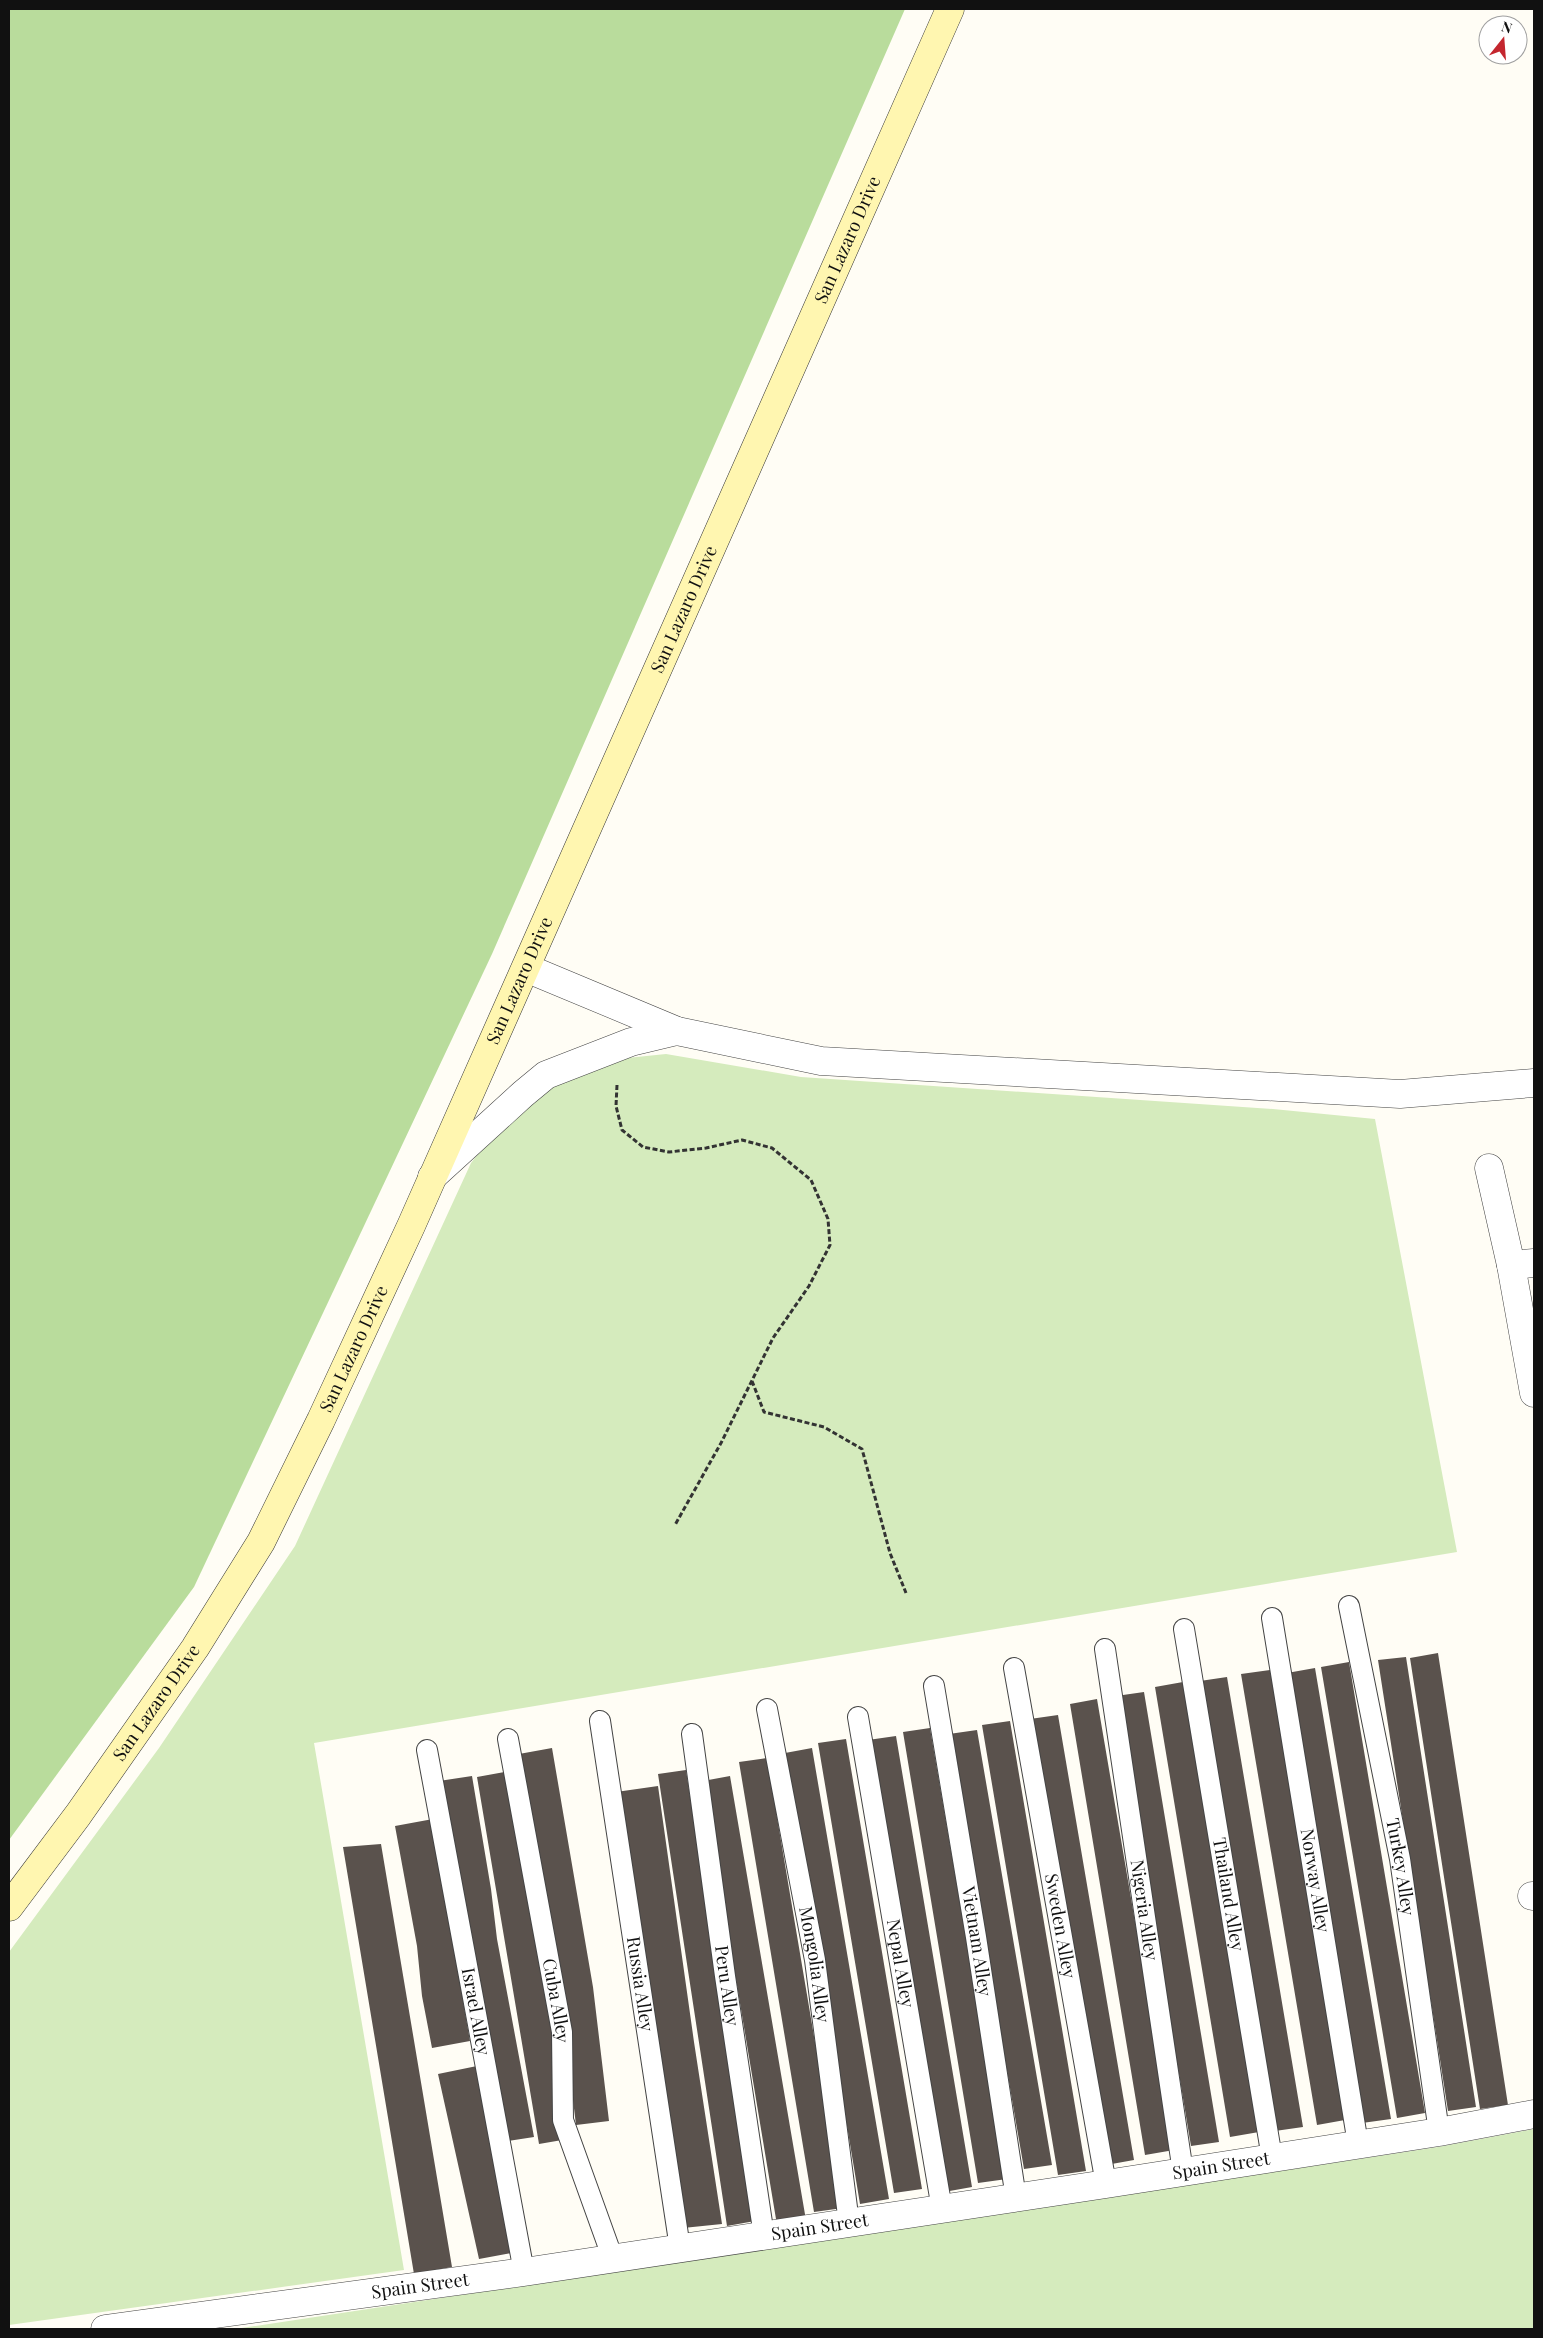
<svg xmlns="http://www.w3.org/2000/svg" width="1543" height="2338" font-family="'Playfair Display',serif">
	<rect width="100%" height="100%" fill="#fffdf5"/>
	<path fill="#d5ebbd" d="M 666,1054 L 801,1077 L 1273,1109 L 1375,1119 L 1457,1552 L 314,1743 L 404,2270 L 9,2325 L 9,1952 L 159,1748 L 295,1546 L 471,1163 L 503,1122 L 557,1078 L 627,1058 Z
		M 1534,2129 L 1534,2329 L 235,2329 L 1438,2147 Z"/>
	<path fill="#b9dc9c" d="M 9,9 L 905,9 L 492,954 L 194,1587 L 9,1840 Z"/>
	<path fill="#5a524d" d="M 1438,1653 L 1508,2105 L 1480,2109 L 1410,1658 Z
		M 1406,1657 L 1476,2107 L 1448,2111 L 1378,1660 Z
		M 1349,1662 L 1425,2113 L 1397,2118 L 1321,1667 Z
		M 1315,1668 L 1391,2119 L 1362,2123 L 1287,1673 Z
		M 1270,1670 L 1345,2120 L 1317,2125 L 1241,1674 Z
		M 1227,1677 L 1303,2127 L 1275,2131 L 1200,1681 Z
		M 1183,1682 L 1259,2132 L 1230,2137 L 1155,1687 Z
		M 1144,1692 L 1219,2142 L 1191,2146 L 1116,1696 Z
		M 1097,1699 L 1174,2150 L 1145,2155 L 1070,1704 Z
		M 1058,1715 L 1134,2160 L 1106,2165 L 1030,1719 Z
		M 1010,1721 L 1086,2171 L 1058,2175 L 982,1725 Z
		M 930,1728 L 1007,2179 L 978,2183 L 903,1732 Z
		M 977,1730 L 1052,2165 L 1024,2169 L 949,1734 Z
		M 896,1736 L 972,2187 L 944,2192 L 868,1740 Z
		M 846,1739 L 922,2189 L 894,2193 L 818,1743 Z
		M 552,1748 L 593,1987 L 609,2121 L 576,2125 L 568,2058 L 519,1754 Z
		M 812,1748 L 889,2199 L 860,2204 L 785,1753 Z
		M 767,1758 L 843,2208 L 814,2212 L 739,1762 Z
		M 686,1770 L 755,2221 L 727,2226 L 658,1774 Z
		M 510,1771 L 548,1997 L 552,2039 L 568,2139 L 539,2144 L 477,1777 Z
		M 472,1776 L 491,1889 L 497,1939 L 534,2137 L 501,2142 L 439,1781 Z
		M 730,1776 L 807,2226 L 778,2231 L 703,1781 Z
		M 658,1786 L 694,2042 L 722,2224 L 683,2228 L 616,1792 Z
		M 433,1819 L 455,1939 L 461,1989 L 470,2041 L 432,2048 L 422,1996 L 417,1946 L 395,1826 Z
		M 381,1844 L 452,2267 L 414,2274 L 343,1847 Z
		M 477,2066 L 517,2252 L 479,2259 L 438,2074 Z"/>
	<g fill="none" stroke-linecap="round" stroke-linejoin="round">
		<defs>
			<g id="lane">
				<path id="s1" d="M 1349,1606 L 1400,1859 L 1439,2132"/>
				<path id="s2" d="M 1272,1618 L 1358,2144"/>
				<path id="s3" d="M 1184,1629 L 1272,2158"/>
				<path id="s4" d="M 1105,1649 L 1183,2172"/>
				<path id="s5" d="M 1014,1668 L 1106,2184"/>
				<path id="s6" d="M 934,1686 L 976,1937 L 1016,2198"/>
				<path id="s7" d="M 767,1709 L 815,1960 L 849,2223"/>
				<path id="s8" d="M 858,1717 L 942,2209"/>
				<path id="s9" d="M 600,1721 L 680,2248"/>
				<path id="s10" d="M 692,1734 L 725,1976 L 764,2236"/>
				<path id="s11" d="M 508,1739 L 562,2032 L 563,2120 L 613,2259"/>
				<path id="s12" d="M 427,1750 L 524,2272"/>
			</g>
			<g id="street">
				<path d="M 526,968 L 677,1031 L 821,1061 L 1400,1094 L 1534,1083"/>
				<path d="M 1489,1168 L 1511,1265 L 1534,1393"/>
				<path d="M 432,1177 L 523,1094 L 546,1075 L 631,1042 L 677,1031"/>
				<path d="M 1511,1265 L 1534,1263"/>
				<path d="M 1532,1896 L 1534,1896"/>
				<path id="s13" d="M 105,2329 L 524,2272 L 1106,2184 L 1439,2132 L 1534,2114"/>
			</g>
			<g id="secondary">
				<path id="s14" d="M 9,1907 L 78,1815 L 195,1648 L 261,1542 L 321,1420 L 411,1226 L 950,9"/>
			</g>
		</defs>
		<use href="#lane" stroke="#444" stroke-width="22"/>
		<use href="#street" stroke="#444" stroke-width="29"/>
		<use href="#secondary" stroke="#333" stroke-width="29"/>
		<path stroke="#333" stroke-width="3" stroke-dasharray="5 2.5" stroke-linecap="butt" d="M 617,1085 L 616,1106 L 622,1130 L 643,1147 L 669,1152 L 706,1148 L 742,1140 L 772,1148 L 811,1180 L 828,1219 L 830,1245 L 809,1286 L 773,1338 L 721,1443 L 675,1525
			M 752,1381 L 764,1412 L 824,1427 L 862,1449 L 890,1553 L 906,1593"/>
		<use href="#lane" stroke="#fff" stroke-width="20"/>
		<use href="#street" stroke="#fff" stroke-width="28"/>
		<use href="#secondary" stroke="#fff6b0" stroke-width="28"/>
	</g>
	<g text-anchor="middle" stroke-width="5" stroke-linejoin="round" paint-order="stroke">
		<g font-size="18" fill="#111" stroke="#fff">
			<text dy="6" stroke="none"><textPath href="#s14" startOffset="1872">San Lazaro Drive</textPath></text>
			<text dy="6" stroke="none"><textPath href="#s14" startOffset="1468">San Lazaro Drive</textPath></text>
			<text dy="6" stroke="none"><textPath href="#s14" startOffset="1062">San Lazaro Drive</textPath></text>
			<text dy="6" stroke="none"><textPath href="#s14" startOffset="658">San Lazaro Drive</textPath></text>
			<text dy="6" stroke="none"><textPath href="#s14" startOffset="252">San Lazaro Drive</textPath></text>
			<text dy="6" stroke="none"><textPath href="#s1" startOffset="266">Turkey Alley</textPath></text>
			<text dy="6" stroke="none"><textPath href="#s2" startOffset="266">Norway Alley</textPath></text>
			<text dy="6" stroke="none"><textPath href="#s3" startOffset="269">Thailand Alley</textPath></text>
			<text dy="6" stroke="none"><textPath href="#s4" startOffset="264">Nigeria Alley</textPath></text>
			<text dy="6" stroke="none"><textPath href="#s5" startOffset="262">Sweden Alley</textPath></text>
			<text dy="6" stroke="none"><textPath href="#s6" startOffset="259">Vietnam Alley</textPath></text>
			<text dy="6" stroke="none"><textPath href="#s8" startOffset="250">Nepal Alley</textPath></text>
			<text dy="6" stroke="none"><textPath href="#s7" startOffset="260">Mongolia Alley</textPath></text>
			<text dy="6" stroke="none"><textPath href="#s9" startOffset="266">Russia Alley</textPath></text>
			<text dy="6" stroke="none"><textPath href="#s10" startOffset="254">Peru Alley</textPath></text>
			<text dy="6" stroke="none"><textPath href="#s11" startOffset="266">Cuba Alley</textPath></text>
			<text dy="6" stroke="none"><textPath href="#s12" startOffset="266">Israel Alley</textPath></text>
			<text dy="6" stroke="none"><textPath href="#s13" startOffset="1128">Spain Street</textPath></text>
			<text dy="6" stroke="none"><textPath href="#s13" startOffset="722">Spain Street</textPath></text>
			<text dy="6" stroke="none"><textPath href="#s13" startOffset="318">Spain Street</textPath></text>
		</g>
	</g>
	<rect width="1543" height="2338" fill="none" stroke="#111111" stroke-width="20"/>
	<g transform="translate(1503 40) rotate(17)"><circle r="24" fill="#ffffff" stroke="#a0a0a0"/>
	<path d="M0-4L9 19L0 12L-9 19Z" fill="#c4262e"/>
	<text y="-8" font-size="14" font-weight="bold" text-anchor="middle" fill="#111111">N</text>
	</g>
</svg>
